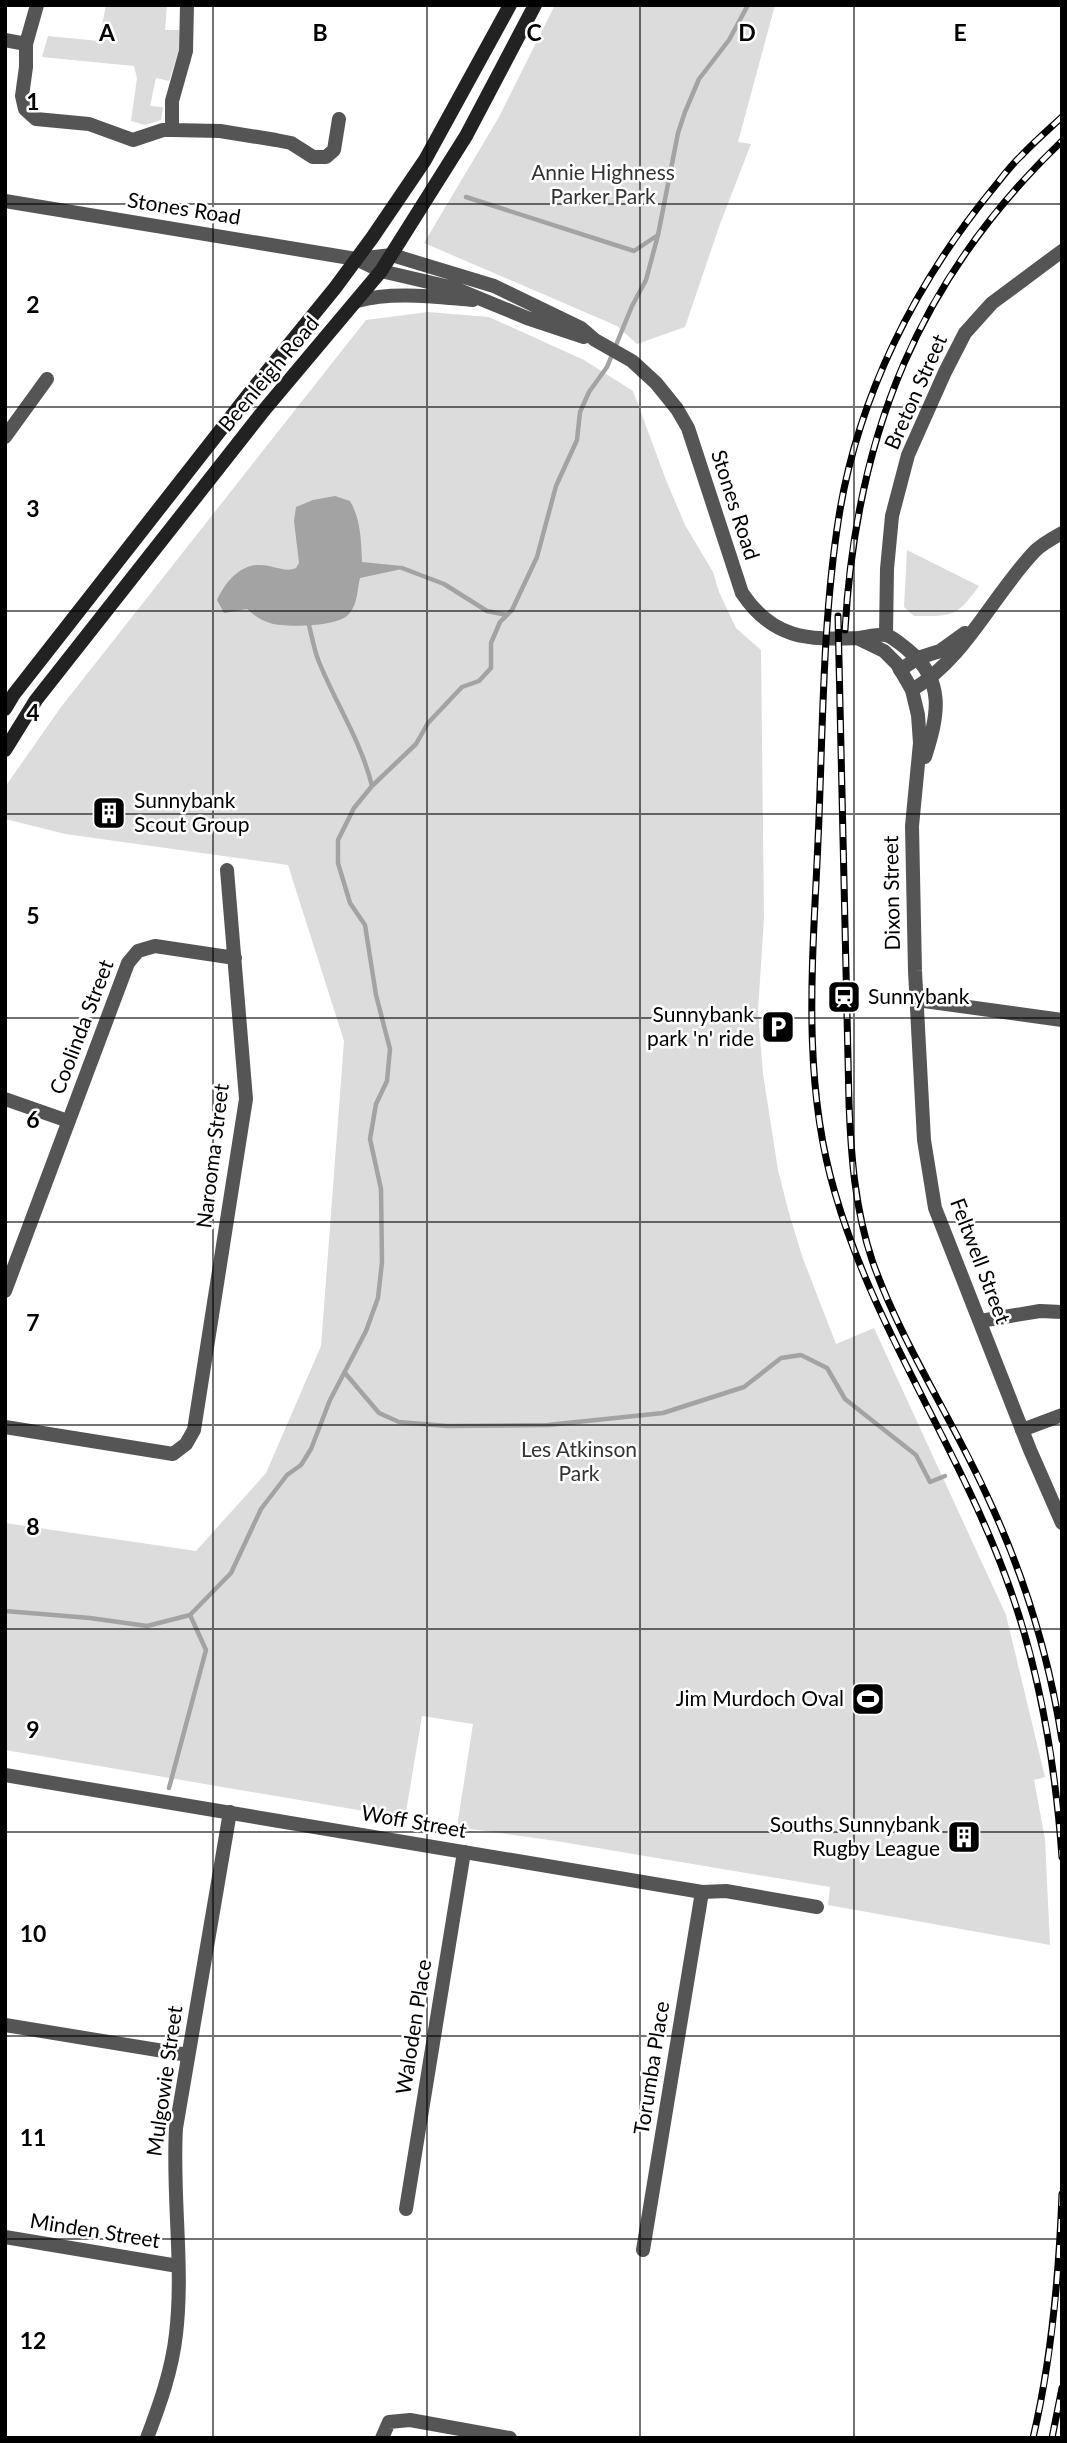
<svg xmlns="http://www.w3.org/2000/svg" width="1067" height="2443" font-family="Lato,sans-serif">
	<rect width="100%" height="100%" fill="#fff"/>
	<path fill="#dcdcdc" d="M 106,5 L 167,5 L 165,30 L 179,30 L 179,50 L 169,81 L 156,78 L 150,106 L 163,107 L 161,120 L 145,125 L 131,121 L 137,78 L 134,66 L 42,57 L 48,36 L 99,41 Z
		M 555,5 L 775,5 L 738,142 L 751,144 L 720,224 L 685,327 L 637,344 L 617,326 L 424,243 L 499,117 Z
		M 428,312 L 489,317 L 584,360 L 633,391 L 666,480 L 685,525 L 713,572 L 719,592 L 736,628 L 761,650 L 764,918 L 758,1011 L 763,1074 L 778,1170 L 789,1213 L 802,1256 L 836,1344 L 874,1328 L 1006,1615 L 1045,1777 L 1034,1780 L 1045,1839 L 1050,1945 L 828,1905 L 830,1887 L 556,1841 L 457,1827 L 473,1724 L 422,1716 L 405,1818 L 5,1750 L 5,1523 L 196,1551 L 266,1473 L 321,1346 L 344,1041 L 288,865 L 65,834 L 5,819 L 5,787 L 61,707 L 366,320 Z
		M 907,550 L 979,586 C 956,618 952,616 914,616 L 904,607 Z"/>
	<path fill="#a3a3a3" d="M 335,496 L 350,501 C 361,520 361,540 362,562 L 402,566 L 402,569 L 360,578 C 357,590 358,604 349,614 C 338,627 286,628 270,623 C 260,620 254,615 247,609 L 224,613 L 217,600 C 227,579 244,560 269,566 C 279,568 287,572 296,568 L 299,563 L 294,521 L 296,507 L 313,500 Z"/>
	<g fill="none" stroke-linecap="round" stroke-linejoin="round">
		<path stroke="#a3a3a3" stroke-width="4.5" d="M 466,197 L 634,251 L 658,235
			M 402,568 L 444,584 L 487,611 L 507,615
			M 309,625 C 312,637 314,650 319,662 C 336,704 361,741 372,786
			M 345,1373 L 379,1413 L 399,1422 L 447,1426 L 548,1425 L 663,1413 L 744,1387 L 781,1358 L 801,1355 L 827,1368 L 845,1399 L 916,1455 L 930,1482 L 945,1476
			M 5,1611 L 90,1618 L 147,1626 L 190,1615 L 231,1573 L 261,1509 L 287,1475 L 301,1465 L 311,1449 L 330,1400 L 366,1331 L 378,1298 L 382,1262 L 381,1189 L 370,1139 L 376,1104 L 387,1081 L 390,1049 L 376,995 L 365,925 L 350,903 L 338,863 L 338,840 L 354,808 L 372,786 L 416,744 L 428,723 L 462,687 L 479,681 L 491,668 L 491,643 L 500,622 L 512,610 L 537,557 L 556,486 L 577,440 L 580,412 L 589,392 L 607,367 L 632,306 L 646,280 L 658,235 L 678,133 L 685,112 L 699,79 L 729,40 L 748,5
			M 169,1788 L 206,1650 L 190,1615"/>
		<path stroke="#555" stroke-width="14" d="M 37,5 L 26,44 L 26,67 L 22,96 L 25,109 L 36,119 L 89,124 L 133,140 L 163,130 L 172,130 L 172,101 L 186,51 L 187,5
			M 5,40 L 26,44
			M 172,130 L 220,131 L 276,140 L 291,143 L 313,157 L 326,157 L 334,150 L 339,119
			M 5,437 L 47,379
			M 886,635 L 887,569 L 892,516 L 908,455 L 945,372 L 965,333 L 992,303 L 1062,251
			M 900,670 L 918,658 L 940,651 L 965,633
			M 912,690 C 966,658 992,596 1035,551 C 1042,544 1053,538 1062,533
			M 5,1099 L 68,1121
			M 5,1291 L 128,963 L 138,951 L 155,946 L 235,958
			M 980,1321 L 1040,1311 L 1062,1312
			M 5,1427 L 173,1454 L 186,1444 L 194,1430 L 246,1099 L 227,870
			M 1022,1430 L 1062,1415
			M 5,2025 L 188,2055
			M 406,2209 L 464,1852
			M 5,2237 L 178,2266
			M 643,2250 L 702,1892
			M 147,2438 C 160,2404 172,2370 176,2334 C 184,2266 172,2196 176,2128 L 230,1812
			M 382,2438 L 389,2422 L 410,2420 L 510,2438"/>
		<path stroke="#555" stroke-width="14" d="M 5,201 L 356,259 L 381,271 L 454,288 L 527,318 L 584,337
			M 356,259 L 392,255 L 494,286 L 581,328 L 595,340 L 632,361 L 656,383 L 677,409 L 688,428 L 742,593 C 773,639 806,640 859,638 C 867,637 878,634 886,635 C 893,637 902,645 908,650 C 946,681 938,716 925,757
			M 357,301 C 393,291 436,297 473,300
			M 857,638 L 884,651 L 897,664 L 912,690 L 918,715 L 920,743 L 912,826 L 915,971 L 924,1140 L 935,1208 L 1030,1450 L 1062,1523
			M 917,1000 L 1062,1020
			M 5,1775 L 702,1892 L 726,1891 L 817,1907"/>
		<path stroke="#222" stroke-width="14" d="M 5,709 L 14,694 L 248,395 L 335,288 L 372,238 L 425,160 L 510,5
			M 5,750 L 36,700 L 265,409 L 381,271 L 466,136 L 535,5"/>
		<defs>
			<path id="rail" d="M 1062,117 C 1048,130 1034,142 1021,156 C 1010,166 1001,179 991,191 C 915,284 858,397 839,516 C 822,623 823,733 818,841 C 813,958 801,1079 835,1193 C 874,1328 956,1443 1005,1575 C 1039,1665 1055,1760 1062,1857
				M 838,616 L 849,1103 C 851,1156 855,1209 872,1260 C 901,1343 952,1418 988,1498 C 1024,1575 1049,1656 1062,1740
				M 845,630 C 856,434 919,278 1062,141
				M 1033,2438 C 1052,2357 1059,2276 1062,2194
				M 1052,2438 L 1062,2388"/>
		</defs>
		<use href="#rail" stroke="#000" stroke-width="7"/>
		<use href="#rail" stroke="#fff" stroke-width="4.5" stroke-dasharray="13" stroke-linecap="butt"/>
	</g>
	<path fill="none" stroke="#000" stroke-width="2" stroke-opacity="0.55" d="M 213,5 L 213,2438M 427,5 L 427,2438M 640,5 L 640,2438M 854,5 L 854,2438M 5,204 L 1062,204M 5,407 L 1062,407M 5,611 L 1062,611M 5,814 L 1062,814M 5,1018 L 1062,1018M 5,1222 L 1062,1222M 5,1425 L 1062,1425M 5,1629 L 1062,1629M 5,1832 L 1062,1832M 5,2036 L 1062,2036M 5,2239 L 1062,2239"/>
	<defs>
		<symbol id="building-square" viewBox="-11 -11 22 22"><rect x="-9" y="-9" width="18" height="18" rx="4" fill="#000" stroke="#fff"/><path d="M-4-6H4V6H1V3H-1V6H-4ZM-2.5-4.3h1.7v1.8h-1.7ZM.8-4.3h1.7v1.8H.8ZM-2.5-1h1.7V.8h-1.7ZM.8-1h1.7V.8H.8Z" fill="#fff"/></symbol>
		<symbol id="station-square" viewBox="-11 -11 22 22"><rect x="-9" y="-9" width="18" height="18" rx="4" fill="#000" stroke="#fff"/><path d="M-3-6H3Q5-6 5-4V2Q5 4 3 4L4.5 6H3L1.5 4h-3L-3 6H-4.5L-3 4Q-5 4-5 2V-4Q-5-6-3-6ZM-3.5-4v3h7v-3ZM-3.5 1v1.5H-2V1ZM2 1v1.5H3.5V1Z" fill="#fff"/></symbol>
		<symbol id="parking-square" viewBox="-11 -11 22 22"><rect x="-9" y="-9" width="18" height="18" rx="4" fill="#000" stroke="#fff"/><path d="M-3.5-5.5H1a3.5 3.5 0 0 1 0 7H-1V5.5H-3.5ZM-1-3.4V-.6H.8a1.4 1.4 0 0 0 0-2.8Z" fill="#fff"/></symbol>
		<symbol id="stadium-square" viewBox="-11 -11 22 22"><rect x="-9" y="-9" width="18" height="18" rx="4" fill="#000" stroke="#fff"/><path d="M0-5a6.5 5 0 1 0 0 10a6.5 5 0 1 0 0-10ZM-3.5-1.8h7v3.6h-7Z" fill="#fff"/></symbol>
	</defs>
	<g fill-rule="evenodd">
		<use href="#building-square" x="90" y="794" width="38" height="38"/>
		<use href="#station-square" x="825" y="978" width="38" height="38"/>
		<use href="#parking-square" x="759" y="1008" width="38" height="38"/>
		<use href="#stadium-square" x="849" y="1680" width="38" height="38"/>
		<use href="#building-square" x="945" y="1818" width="38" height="38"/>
	</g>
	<g text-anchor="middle" stroke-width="5" stroke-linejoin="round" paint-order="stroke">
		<g font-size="21" fill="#333" stroke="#fff">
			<text x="603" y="180">Annie Highness<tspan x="603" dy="24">Parker Park</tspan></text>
			<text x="579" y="1457">Les Atkinson<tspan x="579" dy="24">Park</tspan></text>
		</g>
		<g font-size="21" fill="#000" stroke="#fff">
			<text transform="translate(184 209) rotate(9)" y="7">Stones Road</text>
			<text transform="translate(269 374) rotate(-50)" y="7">Beenleigh Road</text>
			<text transform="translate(916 392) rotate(-66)" y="7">Breton Street</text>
			<text transform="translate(735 505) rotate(72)" y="7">Stones Road</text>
			<text transform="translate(892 893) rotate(-91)" y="7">Dixon Street</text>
			<text transform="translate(82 1027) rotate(-69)" y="7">Coolinda Street</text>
			<text transform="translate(213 1156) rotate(-83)" y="7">Narooma Street</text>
			<text transform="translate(980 1261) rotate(69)" y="7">Feltwell Street</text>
			<text transform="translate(414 1822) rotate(10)" y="7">Woff Street</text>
			<text transform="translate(414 2027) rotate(-81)" y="7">Waloden Place</text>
			<text transform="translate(652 2068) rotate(-81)" y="7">Torumba Place</text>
			<text transform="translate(165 2081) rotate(-82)" y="7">Mulgowie Street</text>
			<text transform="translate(95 2231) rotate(9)" y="7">Minden Street</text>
		</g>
		<g font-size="21" fill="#000" stroke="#fff" text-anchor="end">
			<text x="134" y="808" text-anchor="start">Sunnybank<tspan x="134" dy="24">Scout Group</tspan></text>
			<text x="868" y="1004" text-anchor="start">Sunnybank</text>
			<text x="754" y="1022">Sunnybank<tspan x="754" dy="24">park 'n' ride</tspan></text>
			<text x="844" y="1706">Jim Murdoch Oval</text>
			<text x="940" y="1832">Souths Sunnybank<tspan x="940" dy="24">Rugby League</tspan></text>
		</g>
	</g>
	<g font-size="23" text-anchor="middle" font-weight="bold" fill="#000" stroke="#fff" stroke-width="5" stroke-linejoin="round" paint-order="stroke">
		<text x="107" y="41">A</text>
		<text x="320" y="41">B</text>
		<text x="534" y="41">C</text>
		<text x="747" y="41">D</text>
		<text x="960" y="41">E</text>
		<text x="33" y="110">1</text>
		<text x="33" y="313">2</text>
		<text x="33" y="517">3</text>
		<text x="33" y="721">4</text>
		<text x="33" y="924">5</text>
		<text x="33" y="1128">6</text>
		<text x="33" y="1331">7</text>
		<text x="33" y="1535">8</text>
		<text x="33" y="1738">9</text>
		<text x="33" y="1942">10</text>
		<text x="33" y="2146">11</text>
		<text x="33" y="2349">12</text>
	</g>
	<rect width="1067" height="2443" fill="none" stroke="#000000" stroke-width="14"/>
</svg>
